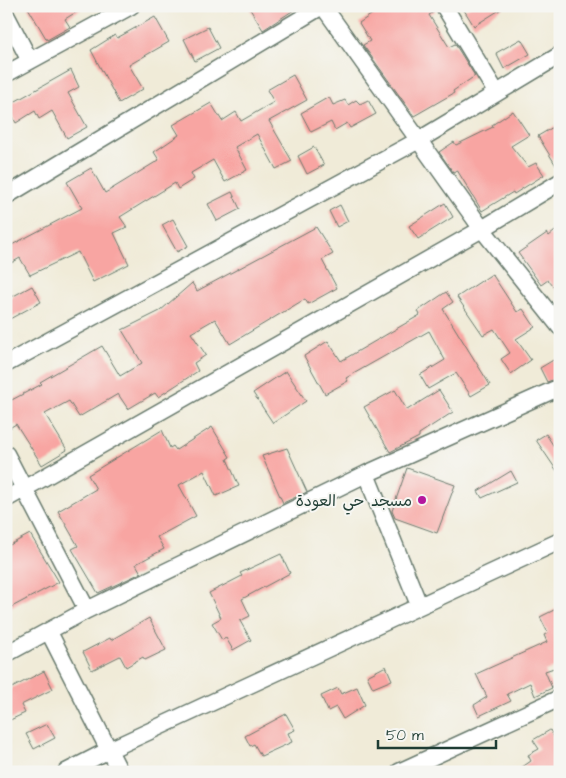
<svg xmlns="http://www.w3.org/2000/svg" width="566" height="778" font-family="'Architects Daughter','Playpen Sans Arabic',sans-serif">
	<rect width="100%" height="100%" fill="#f6f6f2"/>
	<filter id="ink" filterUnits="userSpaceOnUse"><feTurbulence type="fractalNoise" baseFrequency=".02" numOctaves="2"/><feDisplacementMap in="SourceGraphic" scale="10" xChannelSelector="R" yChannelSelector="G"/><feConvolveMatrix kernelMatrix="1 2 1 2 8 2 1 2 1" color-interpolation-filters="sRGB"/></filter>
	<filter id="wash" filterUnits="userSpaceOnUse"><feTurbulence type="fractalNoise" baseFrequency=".0096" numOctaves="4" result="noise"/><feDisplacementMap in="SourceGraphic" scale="20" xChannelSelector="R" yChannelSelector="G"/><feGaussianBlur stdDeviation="1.12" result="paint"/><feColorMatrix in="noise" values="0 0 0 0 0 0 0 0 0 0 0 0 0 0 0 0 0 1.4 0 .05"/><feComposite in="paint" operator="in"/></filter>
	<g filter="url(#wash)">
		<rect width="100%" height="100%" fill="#f0ebd8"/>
		<g id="blocks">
			<path fill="#f8a5a2" d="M 27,6 L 86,6 L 65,19 L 70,27 L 47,40 Z
				M 248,6 L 300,6 L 263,30 Z
				M 384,6 L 434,6 L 435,11 L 429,15 L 449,47 L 455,44 L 475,76 L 453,91 L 454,93 L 414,116 L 363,45 L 370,41 L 359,23 Z
				M 471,6 L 506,6 L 474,26 L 464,10 Z
				M 155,17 L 169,42 L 129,65 L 143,89 L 119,103 L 91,50 L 115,35 L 117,38 Z
				M 208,27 L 219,48 L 195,61 L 184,39 Z
				M 521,39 L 530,54 L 504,69 L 496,53 Z
				M 71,70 L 79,87 L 68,93 L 87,127 L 67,138 L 52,111 L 39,119 L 35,111 L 16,123 L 7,106 Z
				M 293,75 L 307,100 L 269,121 L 292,161 L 276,169 L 257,134 L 235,147 L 247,170 L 225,182 L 213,160 L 191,173 L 194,179 L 178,189 L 175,183 L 120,217 L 127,227 L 114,233 L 129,264 L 93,282 L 78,252 L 30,275 L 20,258 L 6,266 L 6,248 L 82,208 L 67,182 L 91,168 L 105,193 L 159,160 L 154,152 L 179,135 L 173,125 L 211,103 L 222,121 L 236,112 L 241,121 L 274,102 L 267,90 Z
				M 329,97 L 333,105 L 345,100 L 348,105 L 356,100 L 360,104 L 368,100 L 376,114 L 350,128 L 347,123 L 335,130 L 331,122 L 311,132 L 301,113 Z
				M 513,111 L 529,135 L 511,146 L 528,167 L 536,163 L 544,175 L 514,194 L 513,192 L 482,211 L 457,170 L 453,172 L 439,152 L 454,142 L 456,145 L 493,127 L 492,125 Z
				M 560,123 L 560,172 L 538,136 Z
				M 314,147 L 324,165 L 307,174 L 298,156 Z
				M 232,192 L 240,209 L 217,221 L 208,204 Z
				M 445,203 L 453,217 L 418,239 L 409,226 Z
				M 340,205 L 348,221 L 337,227 L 329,211 Z
				M 173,219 L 188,246 L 177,252 L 162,225 Z
				M 316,227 L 333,254 L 322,260 L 337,288 L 308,304 L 305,299 L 230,344 L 215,319 L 191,333 L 206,355 L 194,363 L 198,371 L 158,397 L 155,393 L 128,409 L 118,394 L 79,417 L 69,401 L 45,414 L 67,450 L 42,465 L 16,424 L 6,430 L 6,403 L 42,384 L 40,382 L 102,346 L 120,376 L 142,363 L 122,330 L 160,311 L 192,283 L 197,291 Z
				M 560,227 L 560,295 L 548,280 L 541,285 L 518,253 L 547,233 L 549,236 Z
				M 492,274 L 517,312 L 523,309 L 535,327 L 516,339 L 531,360 L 511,374 L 501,359 L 510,353 L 494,329 L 483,335 L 457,297 Z
				M 32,286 L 41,302 L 6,321 L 6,300 Z
				M 446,292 L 453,302 L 443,309 L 490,385 L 471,396 L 456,373 L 428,389 L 420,375 L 445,360 L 429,331 L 346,378 L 348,381 L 325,394 L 304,356 L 328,341 L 341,361 L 420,315 L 418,311 Z
				M 555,359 L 560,367 L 560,377 L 547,382 L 540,368 Z
				M 286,371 L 306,401 L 273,423 L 253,393 Z
				M 395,390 L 407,410 L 439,390 L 453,412 L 419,434 L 419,437 L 390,452 L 364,407 Z
				M 212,427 L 230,457 L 227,459 L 239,486 L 216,496 L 204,471 L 179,485 L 196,516 L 157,537 L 164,549 L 136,564 L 141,573 L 98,593 L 72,549 L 78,546 L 58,511 L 96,489 L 88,475 L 162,430 L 170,448 L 173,446 L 176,450 Z
				M 546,434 L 560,456 L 560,470 L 557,471 L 536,440 Z
				M 287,448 L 307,492 L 283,503 L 262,456 Z
				M 407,468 L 455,485 L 437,533 L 395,518 L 392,511 Z
				M 511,471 L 517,482 L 482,498 L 478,491 Z
				M 30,534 L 59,582 L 6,610 L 6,547 Z
				M 281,554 L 290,573 L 242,599 L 250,616 L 240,621 L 251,640 L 233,650 L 226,638 L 222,640 L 212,623 L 221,618 L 209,593 L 242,576 L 240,573 Z
				M 560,607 L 560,673 L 557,667 L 545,671 L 552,688 L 535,696 L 530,683 L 507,694 L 511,701 L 479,716 L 474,705 L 487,697 L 476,674 L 547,642 L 544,635 L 548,633 L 540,617 Z
				M 149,618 L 166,650 L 145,660 L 143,657 L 126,667 L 120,656 L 92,670 L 83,652 L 110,638 L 111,640 Z
				M 386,666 L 392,680 L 373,688 L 367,676 Z
				M 44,671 L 53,689 L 21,705 L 25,713 L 6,722 L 6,691 Z
				M 357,687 L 365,705 L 343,719 L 336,707 L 328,711 L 321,696 L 338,688 L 341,694 Z
				M 286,714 L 295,730 L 288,733 L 292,742 L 261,756 L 254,744 L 250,746 L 245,736 Z
				M 47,724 L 55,738 L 34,749 L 26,734 Z
				M 550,730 L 560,747 L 560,772 L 515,772 L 531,761 L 528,755 L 539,749 L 533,740 Z"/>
		</g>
	</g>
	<g filter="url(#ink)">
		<use href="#blocks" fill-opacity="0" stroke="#687a6d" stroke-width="1"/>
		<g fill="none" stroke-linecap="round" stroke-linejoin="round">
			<defs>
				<path id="minor" d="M 323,6 L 482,229 L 560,327
					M 444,6 L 496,92
					M 6,15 L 30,61
					M 6,74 L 131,6
					M 6,196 L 322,6
					M 6,364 L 419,140 L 560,55
					M 6,454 L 87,610
					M 366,474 L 419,605
					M 6,499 L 482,229 L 560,182
					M 49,632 L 120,772
					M 6,654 L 87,610 L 366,474 L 560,387
					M 66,772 L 109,750 L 560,541
					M 399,772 L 560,698"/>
			</defs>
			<use href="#minor" stroke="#687a6d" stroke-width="19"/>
			<use href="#minor" stroke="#fff" stroke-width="16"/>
		</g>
	</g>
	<circle fill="#b5179e" stroke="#f6f6f2" stroke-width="2" cx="422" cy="500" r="5"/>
	<g text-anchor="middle" stroke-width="4" stroke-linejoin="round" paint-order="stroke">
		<g font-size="16" fill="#1f3d34" stroke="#f6f6f2" text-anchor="end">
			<text x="412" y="506">مسجد حي العودة</text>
		</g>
	</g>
	<rect width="566" height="778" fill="none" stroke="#f6f6f2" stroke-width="25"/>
	<path d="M378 740v8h118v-8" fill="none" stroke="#1f3d34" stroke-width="2.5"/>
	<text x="386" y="740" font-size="15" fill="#1f3d34" stroke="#f6f6f2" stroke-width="4" paint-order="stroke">50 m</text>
</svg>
